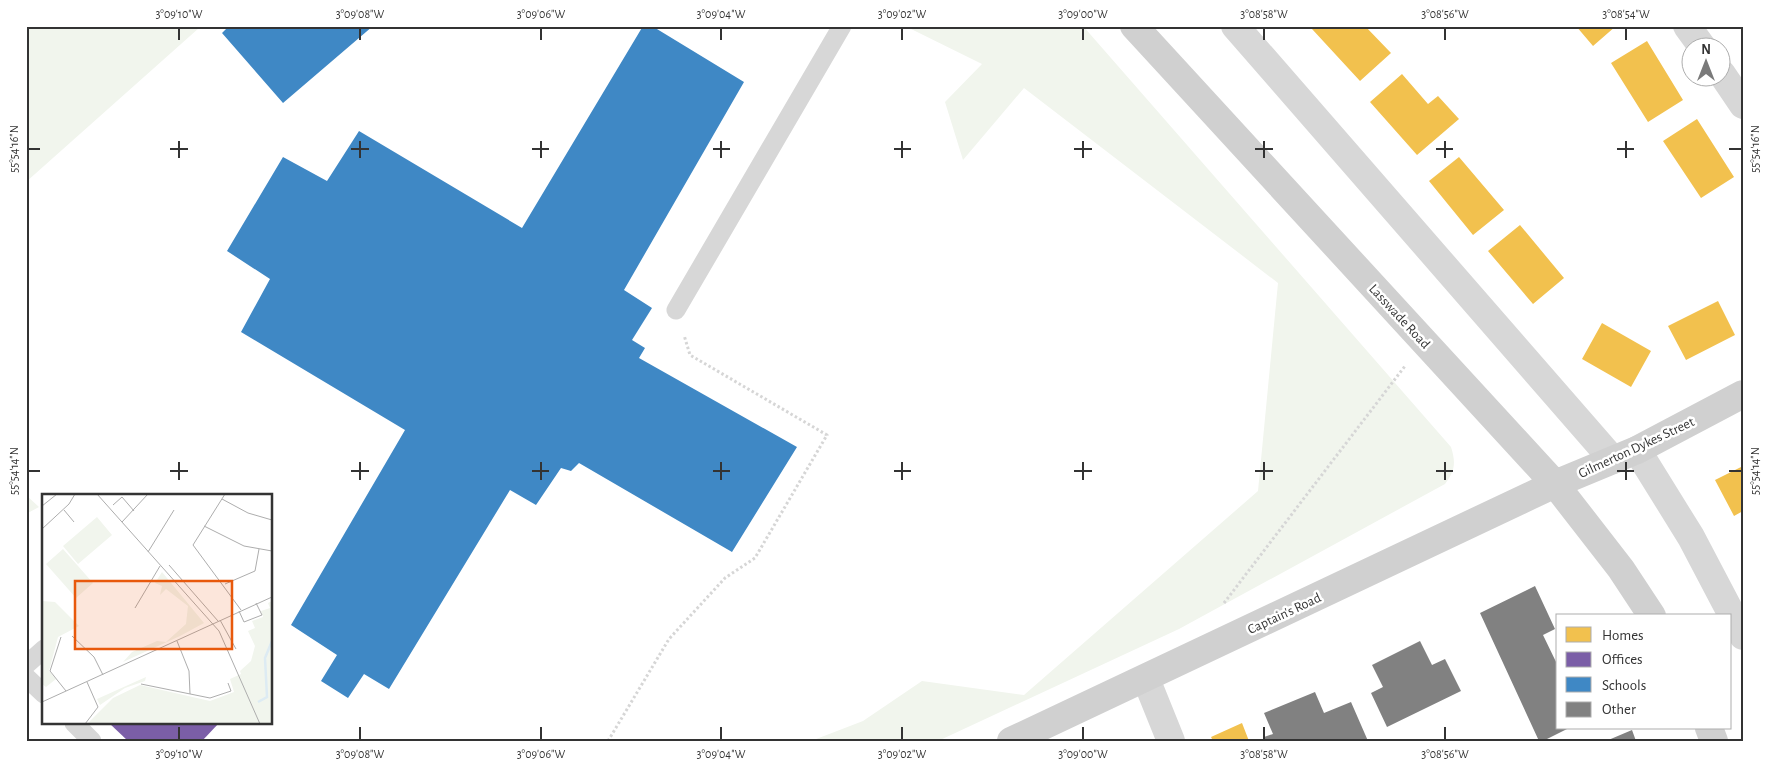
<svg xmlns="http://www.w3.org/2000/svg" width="1769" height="767" font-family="'Alegreya Sans',sans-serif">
	<rect width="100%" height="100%" fill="#fff"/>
	<path fill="#f1f5ed" d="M 26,26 L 197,26 L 199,28 L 26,182 Z
		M 905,26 L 1083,26 L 1451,447 C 1456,463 1455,471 1445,484 L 1179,629 L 938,741 L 811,741 L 863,721 L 922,681 L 1024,695 L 1258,491 L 1278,283 L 1024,88 L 963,160 L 945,102 L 982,64 Z
		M 26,495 L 39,507 L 26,514 Z"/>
	<path fill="#f2c14e" d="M 1315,26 L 1365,26 L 1391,53 L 1360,81 L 1312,29 Z
		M 1576,26 L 1616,26 L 1593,46 Z
		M 1647,41 L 1683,100 L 1648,122 L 1611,63 Z
		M 1402,74 L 1428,104 L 1438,96 L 1459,119 L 1417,155 L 1370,102 Z
		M 1697,119 L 1734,177 L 1701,198 L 1663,141 Z
		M 1459,157 L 1504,210 L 1473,235 L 1429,181 Z
		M 1520,225 L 1564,278 L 1533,304 L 1488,251 Z
		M 1718,301 L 1735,335 L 1686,360 L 1668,326 Z
		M 1602,323 L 1651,351 L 1631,387 L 1582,359 Z
		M 1743,466 L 1743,511 L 1734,516 L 1715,480 Z
		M 1242,723 L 1249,741 L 1213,741 L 1211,737 Z"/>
	<path fill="#7b5ea7" d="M 109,723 L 219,723 L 202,741 L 128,741 Z"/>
	<path fill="#3f88c5" d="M 229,26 L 373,26 L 283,103 L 222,33 Z
		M 643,26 L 652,26 L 744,82 L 624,290 L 652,308 L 632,340 L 645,348 L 639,358 L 797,447 L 732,552 L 579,463 L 571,471 L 561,468 L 536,505 L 510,490 L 389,689 L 364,674 L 348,698 L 321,681 L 337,655 L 291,625 L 405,430 L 241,332 L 270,279 L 227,251 L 283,157 L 327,181 L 359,131 L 522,228 Z"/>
	<path fill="#818181" d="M 1535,586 L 1555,629 L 1543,635 L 1558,666 L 1558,728 L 1569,728 L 1543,741 L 1539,741 L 1480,613 Z
		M 1420,641 L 1432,665 L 1445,659 L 1461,691 L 1387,727 L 1371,693 L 1383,687 L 1372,665 Z
		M 1315,692 L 1324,713 L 1351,702 L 1368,741 L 1265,741 L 1264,737 L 1273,734 L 1264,713 Z
		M 1632,730 L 1636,741 L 1606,741 Z"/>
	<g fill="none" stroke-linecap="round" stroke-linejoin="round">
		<path stroke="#d6d6d6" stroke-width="3" stroke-dasharray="2.5 2.5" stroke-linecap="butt" d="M 1224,603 L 1405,366
			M 608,741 L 669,639 L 725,578 L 755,558 L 827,435 L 690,355 L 684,335"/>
		<path stroke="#d7d7d7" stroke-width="19" d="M 676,310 L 842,26
			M 26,665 L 44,649
			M 26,677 L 44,694
			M 74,723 L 92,741"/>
		<path stroke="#d7d7d7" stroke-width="28" d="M 1235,26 L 1613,460
			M 1687,26 L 1703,48
			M 1722,74 L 1743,105
			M 1637,450 L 1691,537 L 1743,636
			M 1146,679 L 1171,741"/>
		<path stroke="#d0d0d0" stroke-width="28" d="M 1134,26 L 1555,484 L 1621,569 L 1652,616
			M 1709,728 L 1714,741
			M 1011,741 L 1555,484 L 1637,450 L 1743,394"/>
	</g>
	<path fill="none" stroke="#333" stroke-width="2" d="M 179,28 L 179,40M 360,28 L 360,40M 541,28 L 541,40M 721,28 L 721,40M 902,28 L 902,40M 1083,28 L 1083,40M 1264,28 L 1264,40M 1445,28 L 1445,40M 1626,28 L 1626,40M 179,141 L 179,158M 360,141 L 360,158M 541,141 L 541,158M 721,141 L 721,158M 902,141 L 902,158M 1083,141 L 1083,158M 1264,141 L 1264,158M 1445,141 L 1445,158M 1626,141 L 1626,158M 28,149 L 40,149M 170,149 L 188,149M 351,149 L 369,149M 532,149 L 549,149M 713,149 L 730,149M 894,149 L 911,149M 1074,149 L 1092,149M 1255,149 L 1273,149M 1436,149 L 1453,149M 1617,149 L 1634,149M 1729,149 L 1742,149M 179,462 L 179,480M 360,462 L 360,480M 541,462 L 541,480M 721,462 L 721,480M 902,462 L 902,480M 1083,462 L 1083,480M 1264,462 L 1264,480M 1445,462 L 1445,480M 1626,462 L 1626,480M 28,471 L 40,471M 170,471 L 188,471M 351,471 L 369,471M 532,471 L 549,471M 713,471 L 730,471M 894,471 L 911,471M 1074,471 L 1092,471M 1255,471 L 1273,471M 1436,471 L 1453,471M 1617,471 L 1634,471M 1729,471 L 1742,471M 179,727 L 179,740M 360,727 L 360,740M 541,727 L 541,740M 721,727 L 721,740M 902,727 L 902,740M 1083,727 L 1083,740M 1264,727 L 1264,740M 1445,727 L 1445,740"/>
	<g text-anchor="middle" stroke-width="5" stroke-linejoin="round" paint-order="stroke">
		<g font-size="14" fill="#333" stroke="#fff">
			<text transform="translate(1400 316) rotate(47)" y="5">Lasswade Road</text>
			<text transform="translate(1636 447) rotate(-25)" y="5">Gilmerton Dykes Street</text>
			<text transform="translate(1284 613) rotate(-25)" y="5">Captain's Road</text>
		</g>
	</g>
	<g transform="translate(42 494)">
		<rect width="230" height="230" fill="#fff"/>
		<path d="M 55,23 L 70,41 L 36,70 L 21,52 ZM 21,55 L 51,89 L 34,104 L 4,70 ZM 120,78 L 162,129 L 138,142 L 81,168 L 90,158 L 115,147 L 124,148 L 144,130 L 146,112 L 124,95 L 118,101 L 120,92 L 113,89 ZM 0,107 L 13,108 L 37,132 L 16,143 L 7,177 L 14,185 L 4,193 L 0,190 ZM 230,107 L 230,230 L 45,230 L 71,204 L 98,191 L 168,207 L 192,198 L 188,185 L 199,180 L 198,177 L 209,167 L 213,152 L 206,137 L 213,134 L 210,127 L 221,123 L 219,117 L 228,114 L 226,109 ZM 104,183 L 103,187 L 83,194 L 58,211 L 55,205 Z" fill="#f1f5ed"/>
		<path fill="none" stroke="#ddebf3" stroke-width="2.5" d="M 216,208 L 225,203 L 223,164 L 230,147"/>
		<path fill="none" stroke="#adadad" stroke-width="1" d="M 55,0 L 177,137 L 218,230M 183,0 L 151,51 L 199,116M 180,5 L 206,19 L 230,26M 71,11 L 80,3 L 92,17M 0,12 L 15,0M 22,16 L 32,28M 80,28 L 106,0M 162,32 L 202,52 L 230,57M 0,35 L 27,10 L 33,0M 106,58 L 132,16M 127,71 L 176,127M 183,90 L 213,77 L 217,55M 93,114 L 118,72M 197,117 L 202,128 L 220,121 L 214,109M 178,126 L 194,155M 30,142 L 52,163 L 61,181M 19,143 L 8,177 L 24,197M 135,147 L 147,177 L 148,200M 99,190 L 168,204 L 189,197 L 186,189M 0,208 L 230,103M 43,230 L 56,213 L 45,188"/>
		<path fill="#e8590c" fill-opacity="0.15" stroke="#e8590c" stroke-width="2.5" d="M 33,87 L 190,87 L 190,155 L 33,155 Z"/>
		<rect width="230" height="230" fill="none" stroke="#333" stroke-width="2.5"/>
	</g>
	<rect width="1769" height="767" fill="none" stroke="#ffffff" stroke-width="55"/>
	<rect x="1556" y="614" width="175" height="115" fill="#ffffff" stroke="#adadad"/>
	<rect x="1566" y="627" width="25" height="15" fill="#f2c14e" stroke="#adadad"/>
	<text x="1602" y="640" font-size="15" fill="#333333">Homes</text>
	<rect x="1566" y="652" width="25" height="15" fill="#7b5ea7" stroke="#adadad"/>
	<text x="1602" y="664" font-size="15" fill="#333333">Offices</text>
	<rect x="1566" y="677" width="25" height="15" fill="#3f88c5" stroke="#adadad"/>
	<text x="1602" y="690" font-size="15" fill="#333333">Schools</text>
	<rect x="1566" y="702" width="25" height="15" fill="#818181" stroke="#adadad"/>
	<text x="1602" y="714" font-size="15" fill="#333333">Other</text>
	<g transform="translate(1706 62)"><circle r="24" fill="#ffffff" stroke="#adadad"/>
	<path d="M0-4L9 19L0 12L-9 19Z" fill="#7a7a7a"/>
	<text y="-8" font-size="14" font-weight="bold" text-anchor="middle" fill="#333333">N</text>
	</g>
	<rect x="28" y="28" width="1714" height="712" fill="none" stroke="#333" stroke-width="2"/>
	<g font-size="12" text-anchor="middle" fill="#333">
		<text x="179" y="18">3°09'10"W</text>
		<text x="360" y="18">3°09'08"W</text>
		<text x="541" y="18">3°09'06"W</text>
		<text x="721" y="18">3°09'04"W</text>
		<text x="902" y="18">3°09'02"W</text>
		<text x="1083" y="18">3°09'00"W</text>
		<text x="1264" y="18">3°08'58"W</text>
		<text x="1445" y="18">3°08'56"W</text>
		<text x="1626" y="18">3°08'54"W</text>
		<text transform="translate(14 149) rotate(-90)" y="4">55°54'16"N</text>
		<text transform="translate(1755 149) rotate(-90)" y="4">55°54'16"N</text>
		<text transform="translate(14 471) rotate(-90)" y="4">55°54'14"N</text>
		<text transform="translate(1755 471) rotate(-90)" y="4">55°54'14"N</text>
		<text x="179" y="758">3°09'10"W</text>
		<text x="360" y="758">3°09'08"W</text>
		<text x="541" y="758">3°09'06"W</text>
		<text x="721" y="758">3°09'04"W</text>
		<text x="902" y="758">3°09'02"W</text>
		<text x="1083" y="758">3°09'00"W</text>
		<text x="1264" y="758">3°08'58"W</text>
		<text x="1445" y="758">3°08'56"W</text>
	</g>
</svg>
